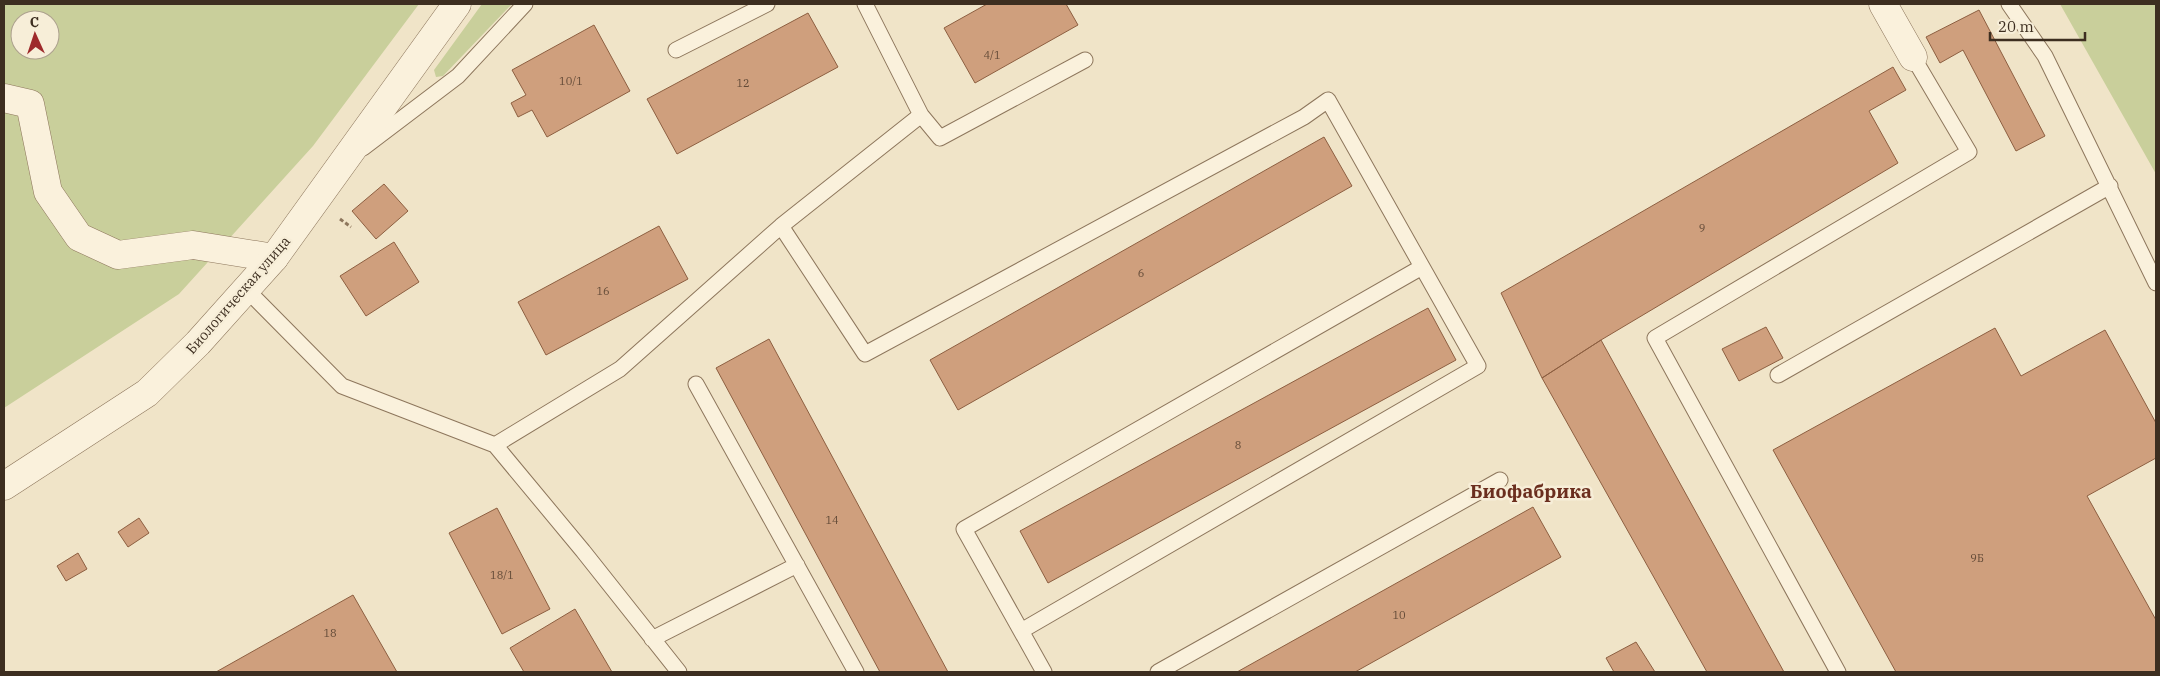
<svg xmlns="http://www.w3.org/2000/svg" width="2160" height="676" font-family="'IBM Plex Serif',serif">
	<rect width="100%" height="100%" fill="#f0e4c8"/>
	<path fill="#c9cf9b" fill-rule="evenodd" d="M 4,4 L 419,4 L 313,146 L 179,294 L 4,408 ZM 20,20 L 50,20 L 50,50 L 20,50 Z
		M 482,4 L 512,4 L 443,76 L 436,77 L 434,70 Z
		M 2060,4 L 2156,4 L 2156,174 Z"/>
	<path fill="#cf9f7d" stroke="#8d5f41" d="M 987,4 L 1066,4 L 1078,25 L 975,83 L 944,28 Z
		M 1979,10 L 2045,136 L 2016,151 L 1963,50 L 1940,63 L 1926,37 Z
		M 808,13 L 838,67 L 677,154 L 647,99 Z
		M 594,25 L 630,91 L 547,137 L 532,110 L 518,117 L 511,103 L 526,95 L 512,70 Z
		M 1893,67 L 1906,90 L 1869,111 L 1898,163 L 1601,340 L 1542,378 L 1501,293 Z
		M 1324,137 L 1352,186 L 958,410 L 930,360 Z
		M 384,184 L 408,211 L 376,239 L 352,211 Z
		M 659,226 L 688,279 L 546,355 L 518,302 Z
		M 394,242 L 419,282 L 366,316 L 340,276 Z
		M 1428,308 L 1456,360 L 1048,583 L 1020,531 Z
		M 1766,327 L 1783,358 L 1739,381 L 1722,349 Z
		M 1995,328 L 2021,376 L 2105,330 L 2156,423 L 2156,458 L 2087,496 L 2156,620 L 2156,672 L 1896,672 L 1773,450 Z
		M 769,339 L 948,672 L 880,672 L 716,368 Z
		M 1601,340 L 1784,672 L 1707,672 L 1542,378 Z
		M 1533,507 L 1561,557 L 1355,672 L 1237,672 Z
		M 497,508 L 550,609 L 502,634 L 449,533 Z
		M 139,518 L 149,533 L 128,547 L 118,532 Z
		M 78,553 L 87,569 L 66,581 L 57,566 Z
		M 353,595 L 397,672 L 216,672 Z
		M 575,609 L 612,672 L 524,672 L 510,648 Z
		M 1636,642 L 1655,672 L 1614,672 L 1606,658 Z"/>
	<g fill="none" stroke-linecap="round" stroke-linejoin="round">
		<defs>
			<path id="service" d="M 2009,4 L 2045,56 L 2156,283
				M 676,50 L 767,4
				M 921,115 L 940,138 L 1085,60
				M 363,148 L 458,76 L 525,4
				M 781,226 L 921,115 L 865,4
				M 246,289 L 342,386 L 495,445 L 583,551 L 679,672
				M 1778,375 L 2110,186
				M 696,384 L 856,672
				M 495,445 L 620,369 L 781,226 L 865,354 L 1304,117 L 1328,100 L 1478,366 L 1021,631
				M 652,639 L 797,565
				M 1044,672 L 964,529 L 1422,267
				M 1158,672 L 1500,480
				M 1838,672 L 1655,338 L 1969,152 L 1913,57"/>
			<path id="minor" d="M 1883,4 L 1913,57
				M 4,98 L 30,104 L 48,192 L 79,237 L 118,255 L 193,245 L 274,258"/>
			<path id="tertiary" d="M 4,486 L 147,393 L 198,343 L 274,258 L 457,4"/>
		</defs>
		<use href="#service" stroke="#8d765c" stroke-width="17"/>
		<use href="#minor" stroke="#8d765c" stroke-width="29"/>
		<use href="#tertiary" stroke="#8d765c" stroke-width="29"/>
		<path stroke="#8d765c" stroke-width="3" stroke-dasharray="4 2.5" stroke-linecap="butt" d="M 340,219 L 351,227"/>
		<use href="#service" stroke="#faf1dc" stroke-width="15"/>
		<use href="#minor" stroke="#faf1dc" stroke-width="28"/>
		<use href="#tertiary" stroke="#faf1dc" stroke-width="28"/>
	</g>
	<g text-anchor="middle" stroke-width="5" stroke-linejoin="round" paint-order="stroke">
		<g font-size="11" fill="#624a37">
			<text x="992" y="59">4/1</text>
			<text x="571" y="85">10/1</text>
			<text x="743" y="87">12</text>
			<text x="1702" y="232">9</text>
			<text x="1141" y="277">6</text>
			<text x="603" y="295">16</text>
			<text x="1238" y="449">8</text>
			<text x="832" y="524">14</text>
			<text x="1977" y="562">9Б</text>
			<text x="502" y="579">18/1</text>
			<text x="1399" y="619">10</text>
			<text x="330" y="637">18</text>
		</g>
		<g font-size="14" fill="#3d2e20" stroke="#f7eed8">
			<text transform="translate(238 295) rotate(-49)" y="5">Биологическая улица</text>
		</g>
		<g font-size="19" font-weight="bold" fill="#6b2e1e" stroke="#f7eed8">
			<text x="1531" y="498">Биофабрика</text>
		</g>
	</g>
	<rect width="2160" height="676" fill="none" stroke="#3d2e20" stroke-width="10"/>
	<g transform="translate(35 35) rotate(357)"><circle r="24" fill="#f7eed8" stroke="#ada18e"/>
	<path d="M0-4L9 19L0 12L-9 19Z" fill="#9e2a2b"/>
	<text y="-8" font-size="14" font-weight="bold" text-anchor="middle" fill="#3d2e20">С</text>
	</g>
	<path d="M1990 32v8h95v-8" fill="none" stroke="#3d2e20" stroke-width="2.5"/>
	<text x="1998" y="32" font-size="15" fill="#3d2e20" stroke="#f7eed8" stroke-width="4" paint-order="stroke">20 m</text>
</svg>
